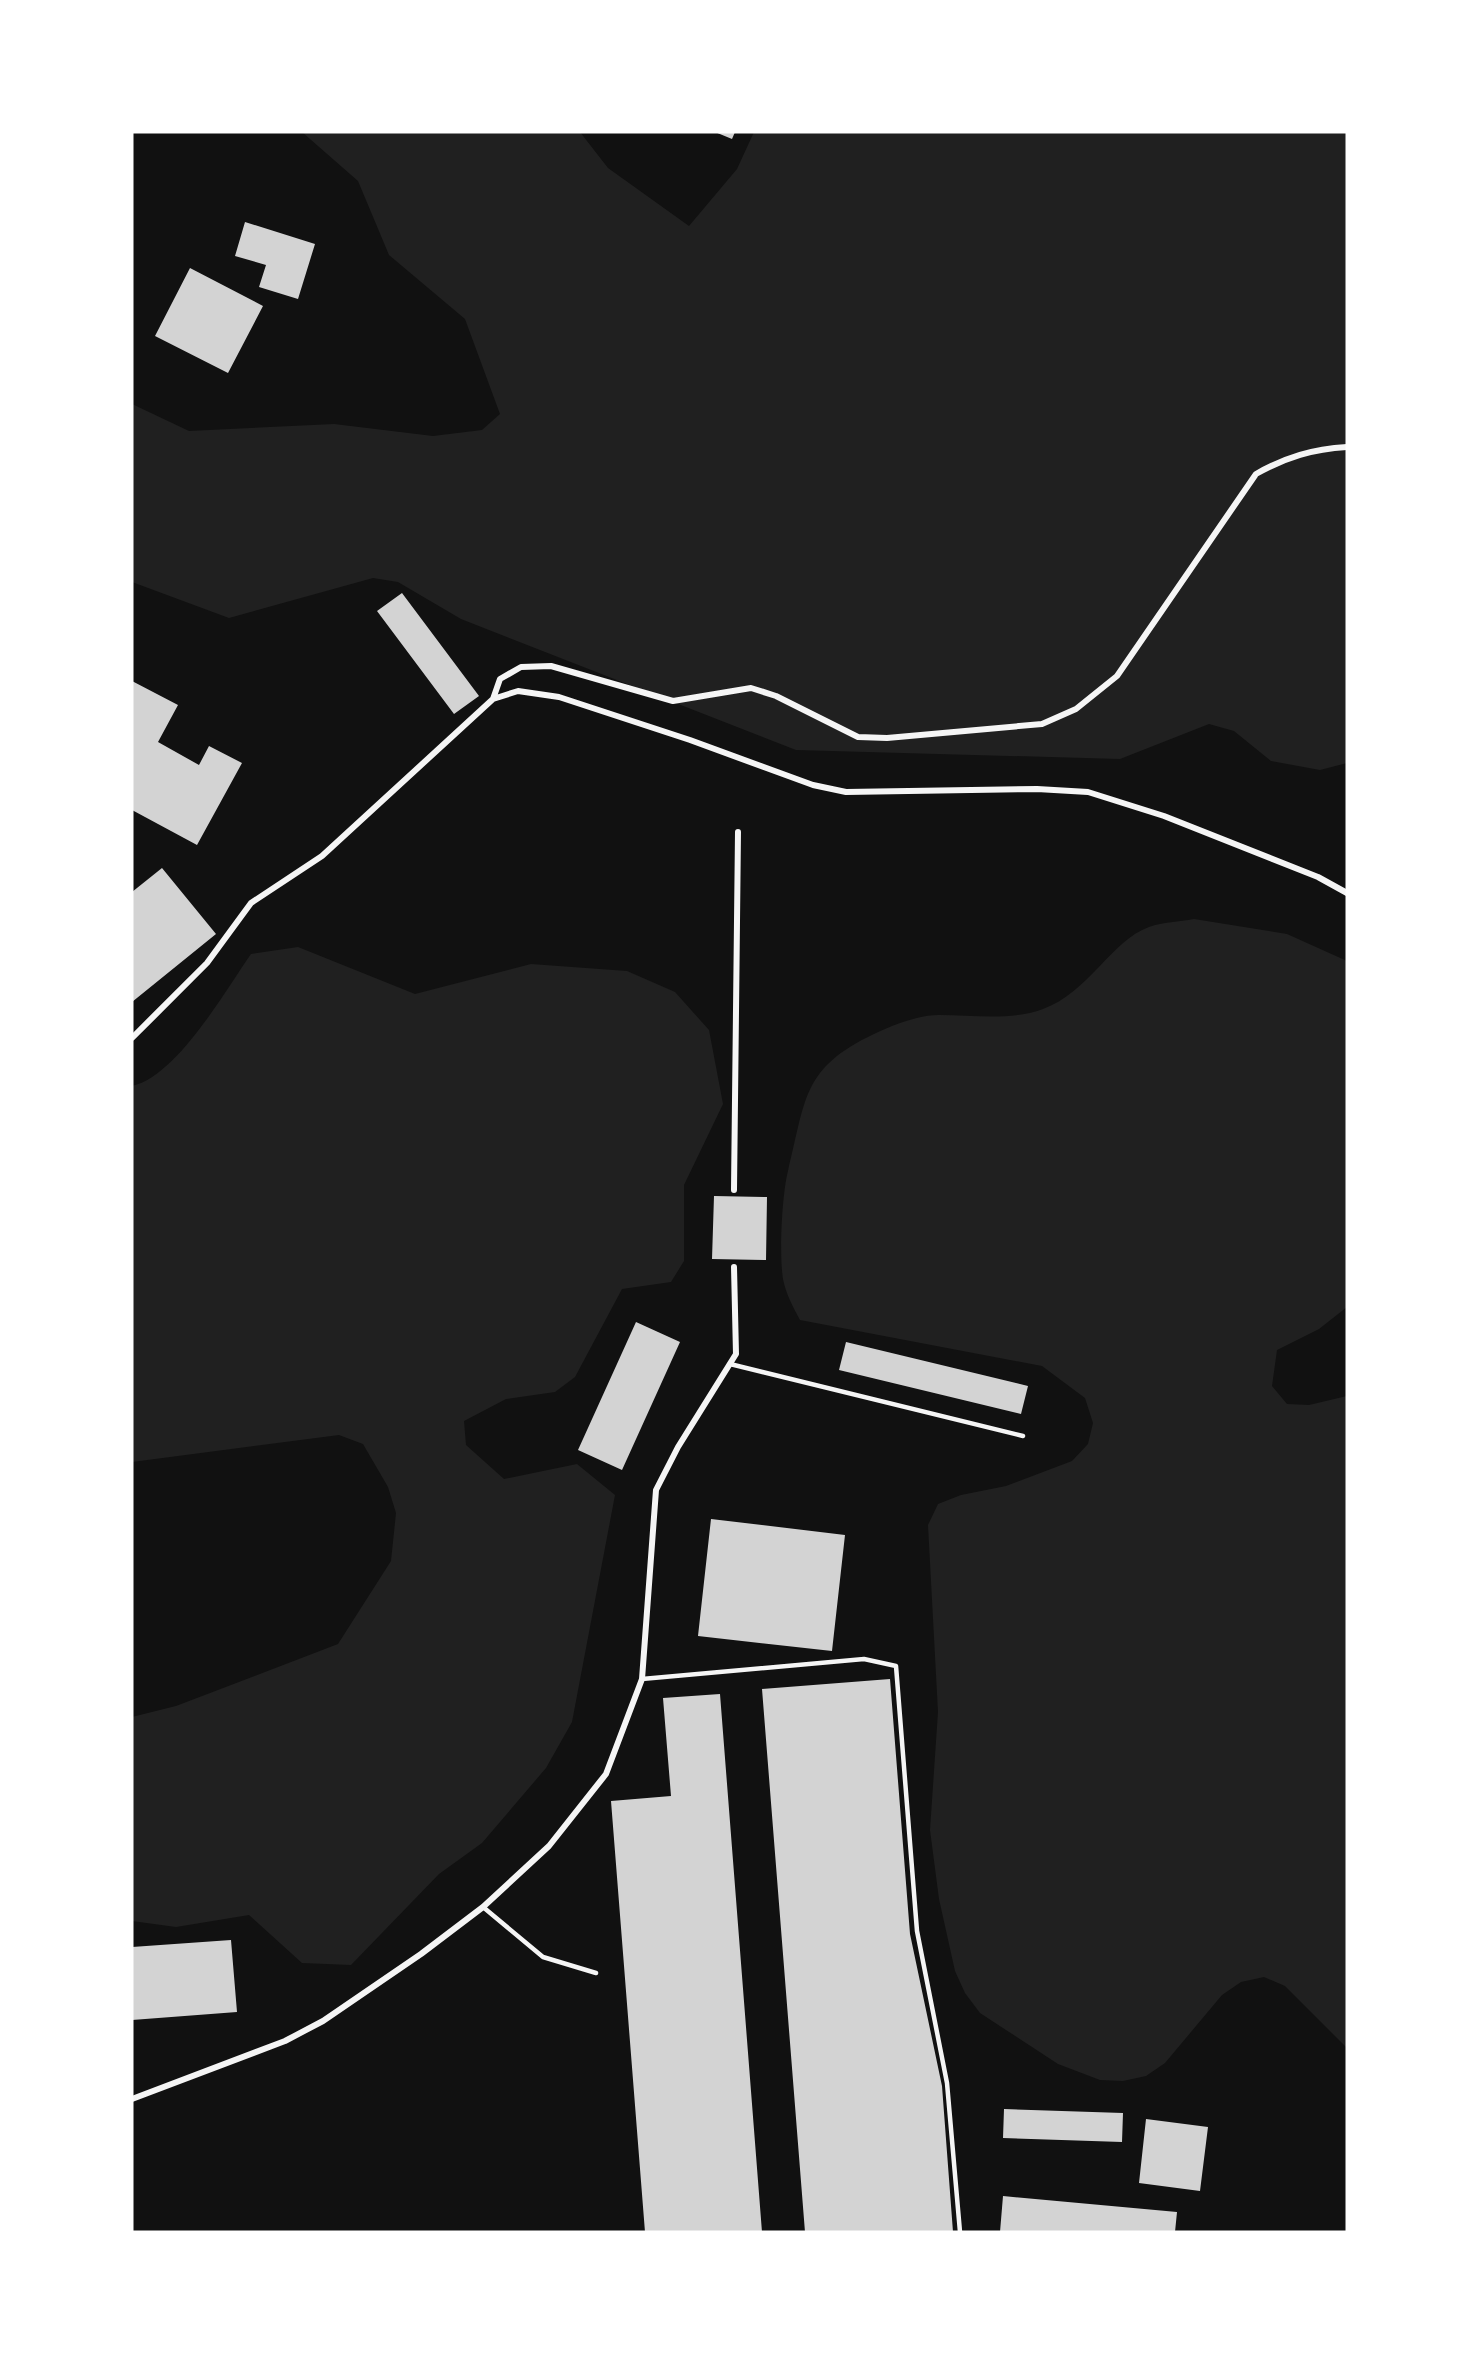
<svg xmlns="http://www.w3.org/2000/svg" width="1479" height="2364" font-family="Mulish,sans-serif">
	<rect width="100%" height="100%" fill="#111"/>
	<path fill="#202020" d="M 302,132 L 580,132 L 608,168 L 689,226 L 737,169 L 754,132 L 1347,132 L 1347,763 L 1320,770 L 1271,761 L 1234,731 L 1209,724 L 1120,759 L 796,750 L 461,619 L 398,582 L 373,578 L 229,618 L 132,582 L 132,404 L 189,431 L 334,424 L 433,436 L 482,430 L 500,414 L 465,319 L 389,255 L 358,181 Z
		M 1194,919 L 1287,934 L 1347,961 L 1347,1307 L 1319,1329 L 1277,1350 L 1272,1386 L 1287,1404 L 1309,1405 L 1347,1396 L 1347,2048 L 1285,1986 L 1264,1977 L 1241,1982 L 1222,1995 L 1165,2063 L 1146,2076 L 1123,2081 L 1100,2080 L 1058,2064 L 980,2013 L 965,1993 L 955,1971 L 939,1899 L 930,1830 L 938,1712 L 928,1525 L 938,1504 L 961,1495 L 1006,1486 L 1072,1461 L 1088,1444 L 1093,1423 L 1085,1398 L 1042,1366 L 800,1320 C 793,1307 786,1294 783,1279 C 779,1255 782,1194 788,1171 C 806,1099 802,1068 874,1034 C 893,1025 918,1015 939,1015 C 972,1015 1012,1021 1043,1009 C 1088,993 1112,940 1149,927 C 1163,922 1179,922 1194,919 Z
		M 298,947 L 415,994 L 531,964 L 627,971 L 675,992 L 709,1030 L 723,1104 L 684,1185 L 684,1261 L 671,1282 L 622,1289 L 575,1377 L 555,1392 L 506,1399 L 464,1421 L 466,1445 L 504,1479 L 577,1464 L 615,1495 L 572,1722 L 546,1768 L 482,1843 L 439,1874 L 351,1965 L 302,1963 L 249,1915 L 176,1927 L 132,1921 L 132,1717 L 176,1706 L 338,1644 L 391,1561 L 396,1513 L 388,1487 L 363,1444 L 339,1435 L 132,1462 L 132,1086 C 177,1076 225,991 251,954 Z"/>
	<path fill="#d3d3d3" d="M 715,132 L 735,132 L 732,139 Z
		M 245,222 L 315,244 L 298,299 L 259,287 L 266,265 L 235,256 Z
		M 190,268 L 263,306 L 228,373 L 155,336 Z
		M 402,593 L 479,696 L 454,714 L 377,611 Z
		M 132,681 L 178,705 L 158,742 L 199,765 L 209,746 L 242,763 L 197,845 L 132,810 Z
		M 162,868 L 216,934 L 132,1002 L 132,892 Z
		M 714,1196 L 767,1197 L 766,1260 L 712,1259 Z
		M 636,1322 L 680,1342 L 622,1470 L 578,1450 Z
		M 846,1342 L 1028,1386 L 1021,1414 L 839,1370 Z
		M 711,1519 L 845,1535 L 832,1651 L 698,1636 Z
		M 890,1679 L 910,1934 L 942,2086 L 953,2232 L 805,2232 L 762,1689 Z
		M 720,1694 L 762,2232 L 645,2232 L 611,1801 L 671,1796 L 663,1698 Z
		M 231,1940 L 237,2012 L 132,2020 L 132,1947 Z
		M 1004,2109 L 1123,2113 L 1122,2142 L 1003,2138 Z
		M 1146,2119 L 1208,2127 L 1200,2191 L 1139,2183 Z
		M 1003,2196 L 1177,2212 L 1175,2232 L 1000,2232 Z"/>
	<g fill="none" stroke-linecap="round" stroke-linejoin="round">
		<path stroke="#f5f5f5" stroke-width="4.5" d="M 730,1364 L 1023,1436
			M 642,1679 L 864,1659 L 896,1666 L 917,1931 L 947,2083 L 960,2232
			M 483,1907 L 543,1957 L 596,1973"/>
		<path stroke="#f5f5f5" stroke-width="6" d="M 493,699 L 500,679 L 521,667 L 551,666 L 673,701 L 751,688 L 776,696 L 858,737 L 887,738 L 1042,724 L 1076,709 L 1117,676 L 1256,474 C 1286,457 1313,449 1347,447
			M 132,1038 L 207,963 L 251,903 L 322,856 L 493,699 L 518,691 L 559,697 L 690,740 L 813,785 L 846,792 L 1037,789 L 1088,792 L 1164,816 L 1318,877 L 1347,893
			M 734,1190 L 738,832
			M 132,2099 L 285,2041 L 323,2021 L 421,1954 L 483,1907 L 549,1846 L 606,1774 L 642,1679 L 656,1490 L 678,1447 L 736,1354 L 734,1267"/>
	</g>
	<rect width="1479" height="2364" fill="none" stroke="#ffffff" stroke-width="267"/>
</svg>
